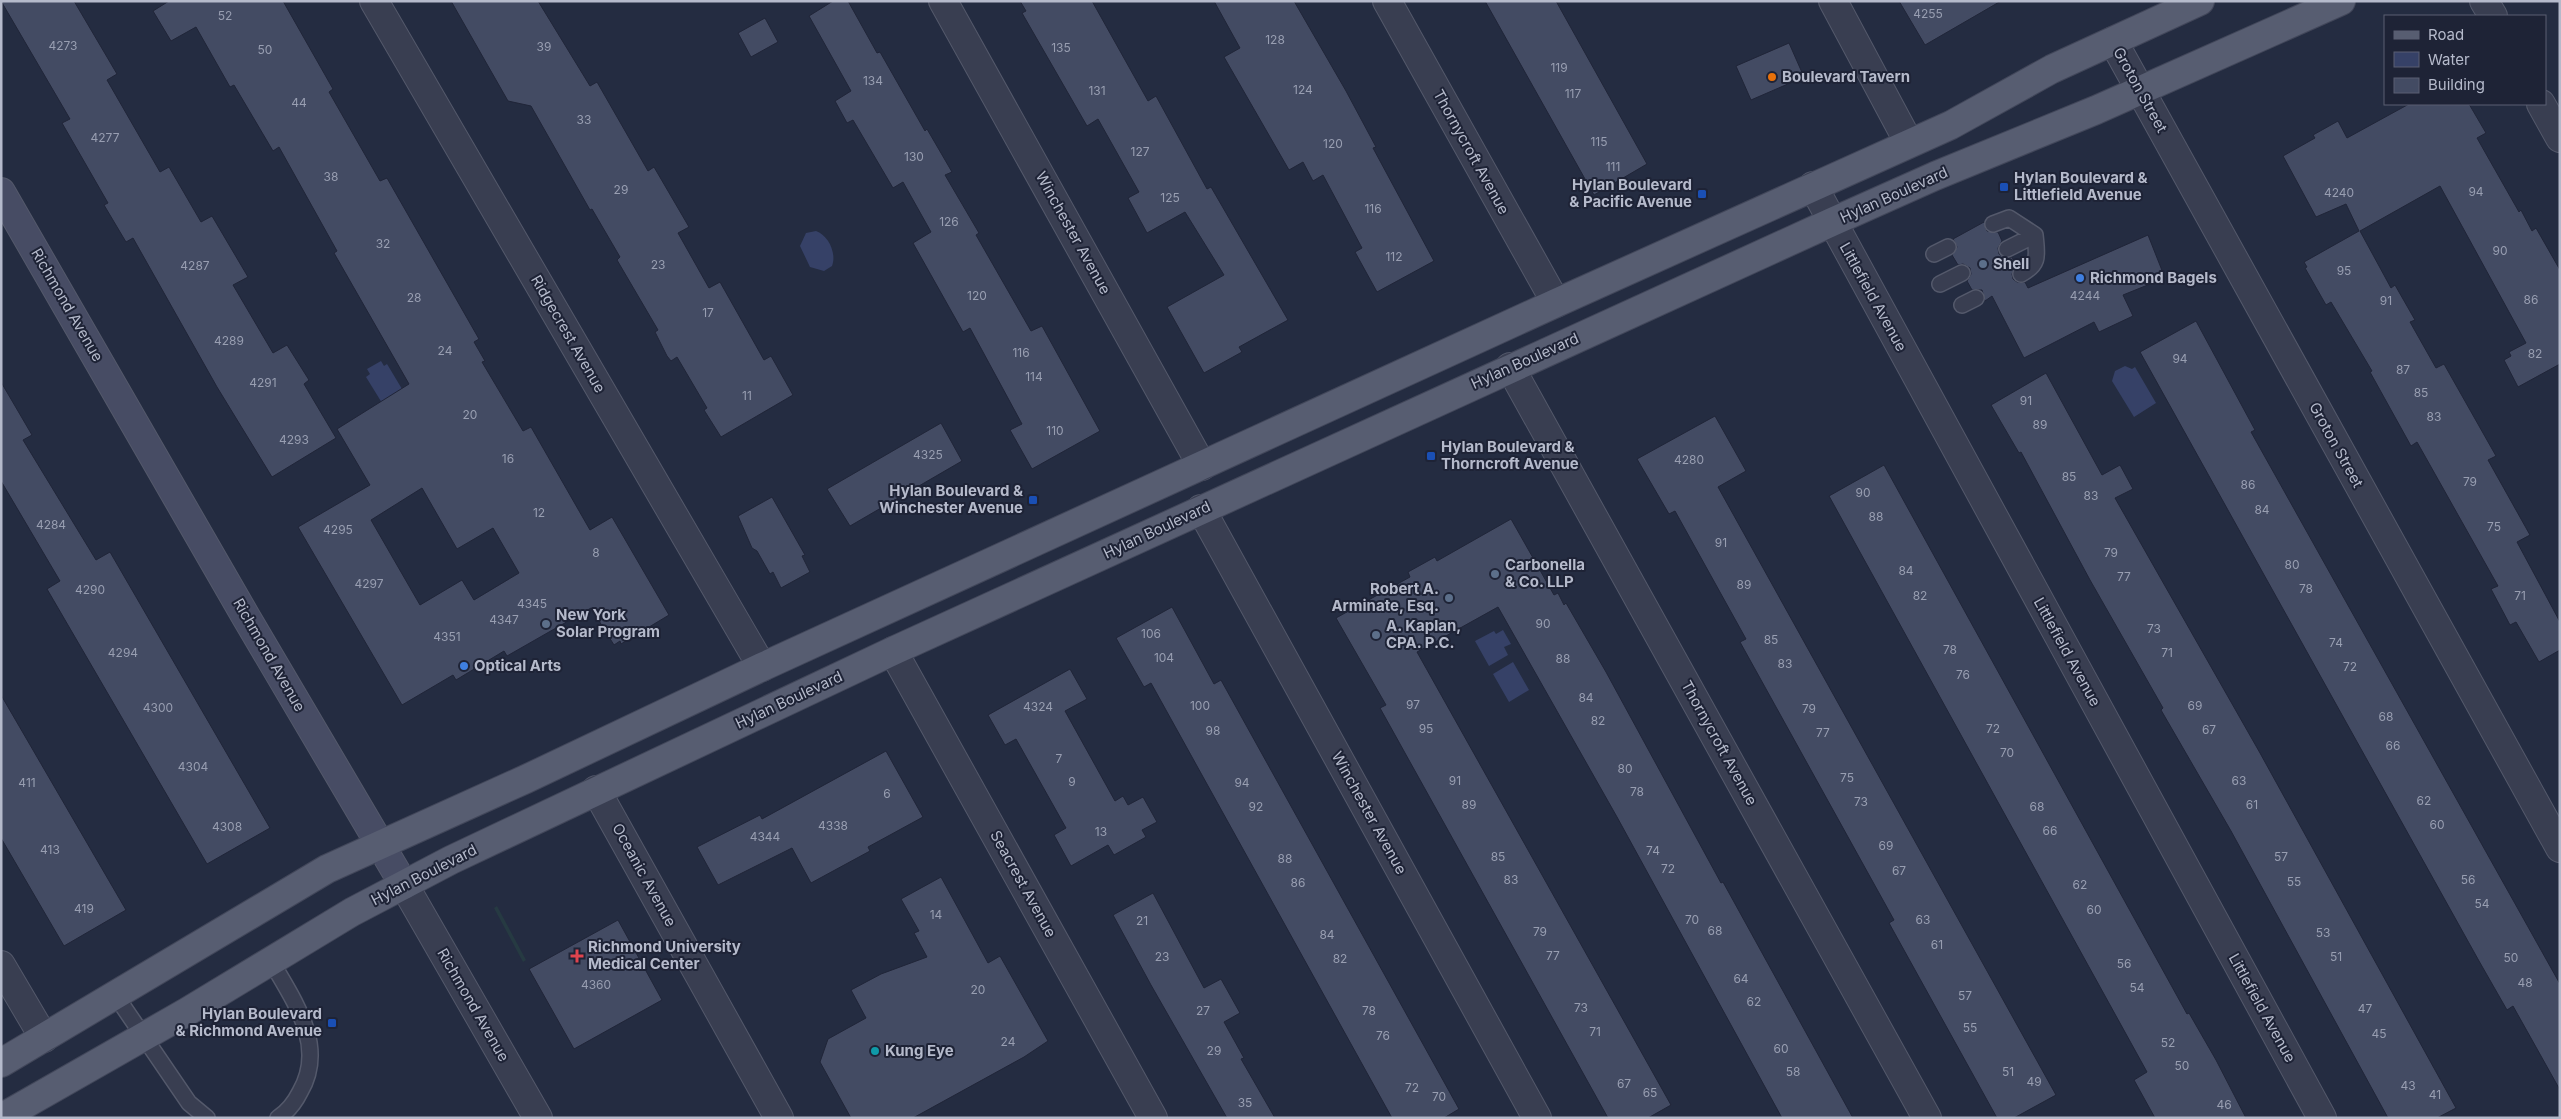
<svg xmlns="http://www.w3.org/2000/svg" width="2561" height="1119" font-family="Inter,sans-serif">
	<rect width="100%" height="100%" fill="#242c41"/>
	<path fill="#263a42" d="M 497,906 L 526,960 L 523,962 L 494,908 Z"/>
	<path fill="#364167" d="M 816,231 C 828,235 837,253 832,266 L 824,271 L 810,267 L 800,246 L 806,233 Z
		M 381,361 L 384,366 L 387,364 L 408,399 L 387,411 L 366,377 L 370,374 L 367,369 Z
		M 2125,366 L 2132,369 L 2135,367 L 2156,403 L 2134,417 L 2112,381 L 2115,371 Z
		M 1503,630 L 1511,644 L 1504,647 L 1508,655 L 1489,666 L 1475,641 L 1494,631 L 1496,634 Z
		M 1513,662 L 1529,690 L 1509,702 L 1493,674 Z"/>
	<path fill="#434b63" stroke="#202538" fill-rule="evenodd" d="M 1,1 L 74,1 L 117,74 L 107,80 L 160,172 L 169,167 L 201,222 L 212,216 L 248,277 L 233,285 L 273,353 L 287,345 L 309,380 L 304,384 L 336,438 L 272,477 L 217,387 L 133,238 L 126,242 L 104,205 L 108,203 L 62,123 L 70,119 Z
		M 169,1 L 283,1 L 333,89 L 329,92 L 380,181 L 387,178 L 479,339 L 474,342 L 485,361 L 482,362 L 523,431 L 531,427 L 590,530 L 612,517 L 669,615 L 621,644 L 620,641 L 614,645 L 591,608 L 507,656 L 504,651 L 456,680 L 453,675 L 402,705 L 298,527 L 370,485 L 337,429 L 409,384 L 334,253 L 337,251 L 279,147 L 273,151 L 234,85 L 230,87 L 196,27 L 171,41 L 153,11 ZM 422,488 L 457,549 L 493,528 L 519,573 L 474,600 L 462,580 L 420,605 L 371,520 Z
		M 451,1 L 538,1 L 590,86 L 597,82 L 648,171 L 654,167 L 689,227 L 678,233 L 709,288 L 720,282 L 764,360 L 771,356 L 793,395 L 721,437 L 704,410 L 707,408 L 677,357 L 671,361 L 667,356 L 655,332 L 658,330 L 617,260 L 620,257 L 592,209 L 590,210 L 531,106 L 508,101 Z
		M 833,1 L 848,1 L 877,53 L 880,52 L 925,131 L 927,129 L 952,172 L 945,175 L 979,233 L 976,235 L 1031,331 L 1042,326 L 1100,431 L 1032,469 L 1010,430 L 1022,424 L 970,328 L 963,332 L 913,243 L 931,232 L 903,182 L 893,188 L 853,120 L 847,123 L 835,101 L 851,91 L 809,16 Z
		M 1020,1 L 1092,1 L 1148,101 L 1156,96 L 1207,189 L 1211,187 L 1288,320 L 1239,347 L 1242,352 L 1204,373 L 1167,307 L 1224,275 L 1185,212 L 1147,233 L 1128,198 L 1139,192 L 1098,119 L 1087,126 L 1022,13 L 1026,11 Z
		M 1214,1 L 1294,1 L 1346,91 L 1376,147 L 1373,148 L 1434,261 L 1377,292 L 1355,252 L 1362,248 L 1323,175 L 1313,181 L 1303,162 L 1289,170 L 1224,57 L 1240,48 Z
		M 1485,1 L 1556,1 L 1647,164 L 1594,195 Z
		M 1899,1 L 2001,1 L 1925,45 Z
		M 765,18 L 778,42 L 751,57 L 738,33 Z
		M 1789,43 L 1804,77 L 1751,100 L 1736,66 Z
		M 2409,104 L 2469,104 L 2486,133 L 2477,138 L 2519,212 L 2521,210 L 2532,231 L 2536,228 L 2560,270 L 2560,364 L 2518,387 L 2504,360 L 2511,356 L 2509,352 L 2526,343 L 2440,186 L 2360,231 L 2391,288 L 2395,285 L 2415,320 L 2410,322 L 2436,368 L 2444,364 L 2496,456 L 2488,460 L 2530,535 L 2517,542 L 2560,622 L 2560,650 L 2539,662 L 2516,622 L 2510,625 L 2491,589 L 2498,586 L 2417,442 L 2411,446 L 2370,372 L 2372,371 L 2331,302 L 2326,305 L 2305,268 L 2307,267 L 2304,262 L 2359,231 L 2346,204 L 2316,217 L 2283,156 L 2315,138 L 2313,135 L 2338,121 L 2347,138 Z
		M 1984,222 L 1987,231 L 1998,232 L 2002,241 L 1998,248 L 1999,254 L 2006,258 L 2012,257 L 2016,266 L 2012,274 L 2013,279 L 2017,282 L 2025,282 L 2028,288 L 2148,235 L 2165,278 L 2123,295 L 2133,316 L 2099,332 L 2094,322 L 2024,358 L 1992,296 L 1985,301 L 1982,290 L 1972,290 L 1967,281 L 1971,274 L 1970,268 L 1963,264 L 1958,265 L 1952,255 L 1957,247 L 1953,239 Z
		M 2196,321 L 2255,430 L 2251,432 L 2560,984 L 2560,1090 L 2513,1006 L 2507,1010 L 2479,961 L 2140,352 Z
		M 2046,373 L 2102,475 L 2120,465 L 2133,489 L 2115,498 L 2260,753 L 2456,1108 L 2437,1118 L 2388,1118 L 2231,831 L 2161,710 L 2163,708 L 2090,580 L 2021,452 L 2019,453 L 1991,405 Z
		M 1,382 L 32,435 L 23,440 L 96,560 L 110,552 L 270,828 L 207,864 L 47,589 L 60,581 L 1,481 Z
		M 1715,416 L 1746,471 L 1718,487 L 2056,1095 L 2014,1118 L 1997,1118 L 1889,923 L 1894,920 L 1740,642 L 1746,639 L 1675,511 L 1669,514 L 1637,459 Z
		M 941,423 L 962,461 L 850,526 L 827,489 Z
		M 1884,465 L 2187,1014 L 2189,1013 L 2216,1060 L 2246,1118 L 2155,1118 L 2134,1080 L 2147,1072 L 1829,496 Z
		M 772,497 L 805,555 L 802,556 L 810,572 L 781,588 L 773,572 L 770,574 L 757,551 L 752,548 L 738,516 Z
		M 1511,519 L 1554,595 L 1558,593 L 1564,605 L 1566,603 L 1606,672 L 1721,883 L 1723,882 L 1853,1118 L 1782,1118 L 1617,817 L 1498,607 L 1417,652 L 1671,1105 L 1648,1118 L 1608,1118 L 1380,708 L 1386,705 L 1336,618 L 1410,577 L 1408,572 L 1435,557 L 1437,561 Z
		M 1172,607 L 1214,684 L 1221,680 L 1459,1109 L 1444,1118 L 1392,1118 L 1151,683 L 1144,687 L 1116,638 Z
		M 1070,669 L 1087,699 L 1065,711 L 1115,801 L 1123,796 L 1128,805 L 1143,797 L 1157,822 L 1142,830 L 1146,837 L 1114,855 L 1108,845 L 1071,866 L 1054,835 L 1066,828 L 1016,739 L 1005,745 L 988,715 Z
		M 1,695 L 126,910 L 64,946 L 1,838 Z
		M 886,751 L 923,817 L 868,847 L 870,851 L 811,883 L 792,848 L 718,885 L 697,847 L 760,815 L 762,819 Z
		M 941,877 L 988,963 L 1000,956 L 1048,1041 L 1024,1057 L 913,1118 L 851,1118 L 820,1062 L 828,1039 L 866,1018 L 851,990 L 881,974 L 927,957 L 914,933 L 919,931 L 901,899 Z
		M 1153,893 L 1204,988 L 1221,979 L 1240,1013 L 1224,1022 L 1244,1058 L 1241,1059 L 1275,1118 L 1227,1118 L 1151,985 L 1113,915 Z
		M 618,920 L 662,1000 L 574,1049 L 529,969 Z"/>
	<g fill="none" stroke-linecap="round" stroke-linejoin="round">
		<defs>
			<path id="lane" d="M 1993,224 L 2009,218 L 2035,235 C 2037,255 2040,264 2021,274
				M 2007,249 L 2035,235
				M 1934,254 L 1948,247
				M 1940,284 L 1962,273
				M 1962,305 L 1976,298
				M 271,961 C 294,1001 327,1046 300,1092 C 295,1102 287,1112 278,1118
				M 116,996 L 189,1103 L 207,1118"/>
			<path id="street" d="M 374,1 L 762,667
				M 943,1 L 1202,466
				M 1387,1 L 1556,303
				M 1833,1 L 1909,143
				M 2484,1 L 2493,16
				M 2113,41 L 2560,848
				M 2541,104 L 2560,138
				M 1813,186 L 2322,1118
				M 1510,367 L 1927,1118
				M 1201,509 L 1537,1118
				M 893,651 L 1153,1118
				M 596,790 L 779,1118
				M 404,885 L 538,1118
				M 1,965 L 44,1038"/>
			<path id="secondary" d="M 1,192 L 246,617 L 404,885"/>
			<path id="primary" d="M 1,1063 L 327,869 L 526,779 L 762,667 L 1556,303 L 1951,125 L 2052,69 L 2200,1
				M 1,1118 L 185,1013 L 352,912 L 451,860 L 893,651 L 1832,222 L 1935,176 L 2096,110 L 2341,1"/>
		</defs>
		<use href="#lane" stroke="#54596b" stroke-width="18"/>
		<use href="#street" stroke="#54596b" stroke-width="30"/>
		<use href="#secondary" stroke="#54596b" stroke-width="30"/>
		<use href="#primary" stroke="#42475a" stroke-width="30"/>
		<use href="#lane" stroke="#393e51" stroke-width="15"/>
		<use href="#street" stroke="#393e51" stroke-width="28"/>
		<use href="#secondary" stroke="#474c64" stroke-width="28"/>
		<use href="#primary" stroke="#575d71" stroke-width="28"/>
	</g>
	<circle fill="#e8710a" stroke="#1e2336" stroke-width="2" cx="1772" cy="77" r="5"/>
	<g fill="#1a4fb4" stroke="#1e2336" stroke-width="2">
		<rect x="1999" y="182" width="10" height="10" rx="2.5"/>
		<rect x="1697" y="189" width="10" height="10" rx="2.5"/>
		<rect x="1426" y="451" width="10" height="10" rx="2.5"/>
		<rect x="1028" y="495" width="10" height="10" rx="2.5"/>
		<rect x="327" y="1018" width="10" height="10" rx="2.5"/>
	</g>
	<g fill="#5c6f8a" stroke="#1e2336" stroke-width="2">
		<circle cx="1983" cy="264" r="5"/>
		<circle cx="1495" cy="574" r="5"/>
		<circle cx="1449" cy="598" r="5"/>
		<circle cx="546" cy="624" r="5"/>
		<circle cx="1376" cy="635" r="5"/>
	</g>
	<g fill="#3f7fe0" stroke="#1e2336" stroke-width="2">
		<circle cx="2080" cy="278" r="5"/>
		<circle cx="464" cy="666" r="5"/>
	</g>
	<path fill="#e0444e" stroke="#1e2336" stroke-width="2" d="M574.5 948.5h5v5h5v5h-5v5h-5v-5h-5v-5h5z"/>
	<circle fill="#0f9aa8" stroke="#1e2336" stroke-width="2" cx="875" cy="1051" r="5"/>
	<g text-anchor="middle" stroke-width="4" stroke-linejoin="round" paint-order="stroke">
		<g font-size="12" fill="#989eb1">
			<text x="1928" y="18">4255</text>
			<text x="225" y="20">52</text>
			<text x="1275" y="44">128</text>
			<text x="63" y="50">4273</text>
			<text x="544" y="51">39</text>
			<text x="1061" y="52">135</text>
			<text x="265" y="54">50</text>
			<text x="1559" y="72">119</text>
			<text x="873" y="85">134</text>
			<text x="1303" y="94">124</text>
			<text x="1097" y="95">131</text>
			<text x="1573" y="98">117</text>
			<text x="299" y="107">44</text>
			<text x="584" y="124">33</text>
			<text x="105" y="142">4277</text>
			<text x="1599" y="146">115</text>
			<text x="1333" y="148">120</text>
			<text x="1140" y="156">127</text>
			<text x="914" y="161">130</text>
			<text x="1613" y="171">111</text>
			<text x="331" y="181">38</text>
			<text x="621" y="194">29</text>
			<text x="2476" y="196">94</text>
			<text x="2339" y="197">4240</text>
			<text x="1170" y="202">125</text>
			<text x="1373" y="213">116</text>
			<text x="949" y="226">126</text>
			<text x="383" y="248">32</text>
			<text x="2500" y="255">90</text>
			<text x="1394" y="261">112</text>
			<text x="658" y="269">23</text>
			<text x="195" y="270">4287</text>
			<text x="2344" y="275">95</text>
			<text x="977" y="300">120</text>
			<text x="2085" y="300">4244</text>
			<text x="414" y="302">28</text>
			<text x="2531" y="304">86</text>
			<text x="2386" y="305">91</text>
			<text x="708" y="317">17</text>
			<text x="229" y="345">4289</text>
			<text x="445" y="355">24</text>
			<text x="1021" y="357">116</text>
			<text x="2535" y="358">82</text>
			<text x="2180" y="363">94</text>
			<text x="2403" y="374">87</text>
			<text x="1034" y="381">114</text>
			<text x="263" y="387">4291</text>
			<text x="2421" y="397">85</text>
			<text x="747" y="400">11</text>
			<text x="2026" y="405">91</text>
			<text x="470" y="419">20</text>
			<text x="2434" y="421">83</text>
			<text x="2040" y="429">89</text>
			<text x="1055" y="435">110</text>
			<text x="294" y="444">4293</text>
			<text x="928" y="459">4325</text>
			<text x="508" y="463">16</text>
			<text x="1689" y="464">4280</text>
			<text x="2069" y="481">85</text>
			<text x="2470" y="486">79</text>
			<text x="2248" y="489">86</text>
			<text x="1863" y="497">90</text>
			<text x="2091" y="500">83</text>
			<text x="2262" y="514">84</text>
			<text x="539" y="517">12</text>
			<text x="1876" y="521">88</text>
			<text x="51" y="529">4284</text>
			<text x="2494" y="531">75</text>
			<text x="338" y="534">4295</text>
			<text x="1721" y="547">91</text>
			<text x="596" y="557">8</text>
			<text x="2111" y="557">79</text>
			<text x="2292" y="569">80</text>
			<text x="1906" y="575">84</text>
			<text x="2124" y="581">77</text>
			<text x="369" y="588">4297</text>
			<text x="1744" y="589">89</text>
			<text x="2306" y="593">78</text>
			<text x="90" y="594">4290</text>
			<text x="1920" y="600">82</text>
			<text x="2520" y="600">71</text>
			<text x="532" y="608">4345</text>
			<text x="504" y="624">4347</text>
			<text x="1543" y="628">90</text>
			<text x="2154" y="633">73</text>
			<text x="1151" y="638">106</text>
			<text x="447" y="641">4351</text>
			<text x="1771" y="644">85</text>
			<text x="2336" y="647">74</text>
			<text x="1950" y="654">78</text>
			<text x="123" y="657">4294</text>
			<text x="2167" y="657">71</text>
			<text x="1164" y="662">104</text>
			<text x="1563" y="663">88</text>
			<text x="1785" y="668">83</text>
			<text x="2350" y="671">72</text>
			<text x="1963" y="679">76</text>
			<text x="1586" y="702">84</text>
			<text x="1413" y="709">97</text>
			<text x="1200" y="710">100</text>
			<text x="2195" y="710">69</text>
			<text x="1038" y="711">4324</text>
			<text x="158" y="712">4300</text>
			<text x="1809" y="713">79</text>
			<text x="2386" y="721">68</text>
			<text x="1598" y="725">82</text>
			<text x="1426" y="733">95</text>
			<text x="1993" y="733">72</text>
			<text x="2209" y="734">67</text>
			<text x="1213" y="735">98</text>
			<text x="1823" y="737">77</text>
			<text x="2393" y="750">66</text>
			<text x="2007" y="757">70</text>
			<text x="1059" y="763">7</text>
			<text x="193" y="771">4304</text>
			<text x="1625" y="773">80</text>
			<text x="1847" y="782">75</text>
			<text x="1455" y="785">91</text>
			<text x="2239" y="785">63</text>
			<text x="1072" y="786">9</text>
			<text x="27" y="787">411</text>
			<text x="1242" y="787">94</text>
			<text x="1637" y="796">78</text>
			<text x="887" y="798">6</text>
			<text x="2424" y="805">62</text>
			<text x="1861" y="806">73</text>
			<text x="1469" y="809">89</text>
			<text x="2252" y="809">61</text>
			<text x="1256" y="811">92</text>
			<text x="2037" y="811">68</text>
			<text x="2437" y="829">60</text>
			<text x="833" y="830">4338</text>
			<text x="227" y="831">4308</text>
			<text x="2050" y="835">66</text>
			<text x="1101" y="836">13</text>
			<text x="765" y="841">4344</text>
			<text x="1886" y="850">69</text>
			<text x="50" y="854">413</text>
			<text x="1653" y="855">74</text>
			<text x="1498" y="861">85</text>
			<text x="2281" y="861">57</text>
			<text x="1285" y="863">88</text>
			<text x="1668" y="873">72</text>
			<text x="1899" y="875">67</text>
			<text x="1511" y="884">83</text>
			<text x="2468" y="884">56</text>
			<text x="2294" y="886">55</text>
			<text x="1298" y="887">86</text>
			<text x="2080" y="889">62</text>
			<text x="2482" y="908">54</text>
			<text x="84" y="913">419</text>
			<text x="2094" y="914">60</text>
			<text x="936" y="919">14</text>
			<text x="1692" y="924">70</text>
			<text x="1923" y="924">63</text>
			<text x="1142" y="925">21</text>
			<text x="1715" y="935">68</text>
			<text x="1540" y="936">79</text>
			<text x="2323" y="937">53</text>
			<text x="1327" y="939">84</text>
			<text x="1937" y="949">61</text>
			<text x="1553" y="960">77</text>
			<text x="1162" y="961">23</text>
			<text x="2336" y="961">51</text>
			<text x="2511" y="962">50</text>
			<text x="1340" y="963">82</text>
			<text x="2124" y="968">56</text>
			<text x="1741" y="983">64</text>
			<text x="2525" y="987">48</text>
			<text x="596" y="989">4360</text>
			<text x="2137" y="992">54</text>
			<text x="978" y="994">20</text>
			<text x="1965" y="1000">57</text>
			<text x="1754" y="1006">62</text>
			<text x="1581" y="1012">73</text>
			<text x="2365" y="1013">47</text>
			<text x="1203" y="1015">27</text>
			<text x="1369" y="1015">78</text>
			<text x="1970" y="1032">55</text>
			<text x="1595" y="1036">71</text>
			<text x="2379" y="1038">45</text>
			<text x="1383" y="1040">76</text>
			<text x="1008" y="1046">24</text>
			<text x="2168" y="1047">52</text>
			<text x="1781" y="1053">60</text>
			<text x="1214" y="1055">29</text>
			<text x="2182" y="1070">50</text>
			<text x="1793" y="1076">58</text>
			<text x="2008" y="1076">51</text>
			<text x="2034" y="1086">49</text>
			<text x="1624" y="1088">67</text>
			<text x="2408" y="1090">43</text>
			<text x="1412" y="1092">72</text>
			<text x="1650" y="1097">65</text>
			<text x="2435" y="1099">41</text>
			<text x="1439" y="1101">70</text>
			<text x="1245" y="1107">35</text>
			<text x="2224" y="1109">46</text>
		</g>
		<g font-size="15" font-weight="bold" fill="#b5bacb" stroke="#1e2336" text-anchor="start">
			<text x="1782" y="82">Boulevard Tavern</text>
			<text x="2014" y="183">Hylan Boulevard &amp;<tspan x="2014" dy="17">Littlefield Avenue</tspan></text>
			<text x="1692" y="190" text-anchor="end">Hylan Boulevard<tspan x="1692" dy="17">&amp; Pacific Avenue</tspan></text>
			<text x="1993" y="269">Shell</text>
			<text x="2090" y="283">Richmond Bagels</text>
			<text x="1441" y="452">Hylan Boulevard &amp;<tspan x="1441" dy="17">Thorncroft Avenue</tspan></text>
			<text x="1023" y="496" text-anchor="end">Hylan Boulevard &amp;<tspan x="1023" dy="17">Winchester Avenue</tspan></text>
			<text x="1505" y="570">Carbonella<tspan x="1505" dy="17">&amp; Co. LLP</tspan></text>
			<text x="1439" y="594" text-anchor="end">Robert A.<tspan x="1439" dy="17">Arminate, Esq.</tspan></text>
			<text x="556" y="620">New York<tspan x="556" dy="17">Solar Program</tspan></text>
			<text x="1386" y="631">A. Kaplan,<tspan x="1386" dy="17">CPA. P.C.</tspan></text>
			<text x="474" y="671">Optical Arts</text>
			<text x="588" y="952">Richmond University<tspan x="588" dy="17">Medical Center</tspan></text>
			<text x="322" y="1019" text-anchor="end">Hylan Boulevard<tspan x="322" dy="17">&amp; Richmond Avenue</tspan></text>
			<text x="885" y="1056">Kung Eye</text>
		</g>
		<g font-size="15" fill="#b5bacb" stroke="#1e2336">
			<text transform="translate(2140 90) rotate(61)" y="5">Groton Street</text>
			<text transform="translate(1471 152) rotate(61)" y="5">Thornycroft Avenue</text>
			<text transform="translate(1894 195) rotate(-24)" y="5">Hylan Boulevard</text>
			<text transform="translate(1073 233) rotate(61)" y="5">Winchester Avenue</text>
			<text transform="translate(1873 297) rotate(61)" y="5">Littlefield Avenue</text>
			<text transform="translate(67 305) rotate(60)" y="5">Richmond Avenue</text>
			<text transform="translate(568 334) rotate(60)" y="5">Ridgecrest Avenue</text>
			<text transform="translate(1525 361) rotate(-24)" y="5">Hylan Boulevard</text>
			<text transform="translate(2336 445) rotate(61)" y="5">Groton Street</text>
			<text transform="translate(1157 530) rotate(-25)" y="5">Hylan Boulevard</text>
			<text transform="translate(2067 652) rotate(61)" y="5">Littlefield Avenue</text>
			<text transform="translate(269 655) rotate(60)" y="5">Richmond Avenue</text>
			<text transform="translate(789 700) rotate(-25)" y="5">Hylan Boulevard</text>
			<text transform="translate(1719 743) rotate(61)" y="5">Thornycroft Avenue</text>
			<text transform="translate(1369 813) rotate(61)" y="5">Winchester Avenue</text>
			<text transform="translate(424 875) rotate(-27)" y="5">Hylan Boulevard</text>
			<text transform="translate(644 875) rotate(61)" y="5">Oceanic Avenue</text>
			<text transform="translate(1023 884) rotate(61)" y="5">Seacrest Avenue</text>
			<text transform="translate(473 1005) rotate(60)" y="5">Richmond Avenue</text>
			<text transform="translate(2262 1008) rotate(61)" y="5">Littlefield Avenue</text>
		</g>
	</g>
	<rect width="2561" height="1119" fill="none" stroke="#b5bacb" stroke-width="5"/>
	<rect x="2384" y="15" width="162" height="90" fill="#1e2336" stroke="#5a5f72"/>
	<rect x="2394" y="31" width="25" height="8" fill="#575d71" stroke="#5a5f72"/>
	<text x="2428" y="40" font-size="15" fill="#b5bacb">Road</text>
	<rect x="2394" y="52" width="25" height="15" fill="#364167" stroke="#5a5f72"/>
	<text x="2428" y="65" font-size="15" fill="#b5bacb">Water</text>
	<rect x="2394" y="78" width="25" height="15" fill="#434b63" stroke="#5a5f72"/>
	<text x="2428" y="90" font-size="15" fill="#b5bacb">Building</text>
</svg>
